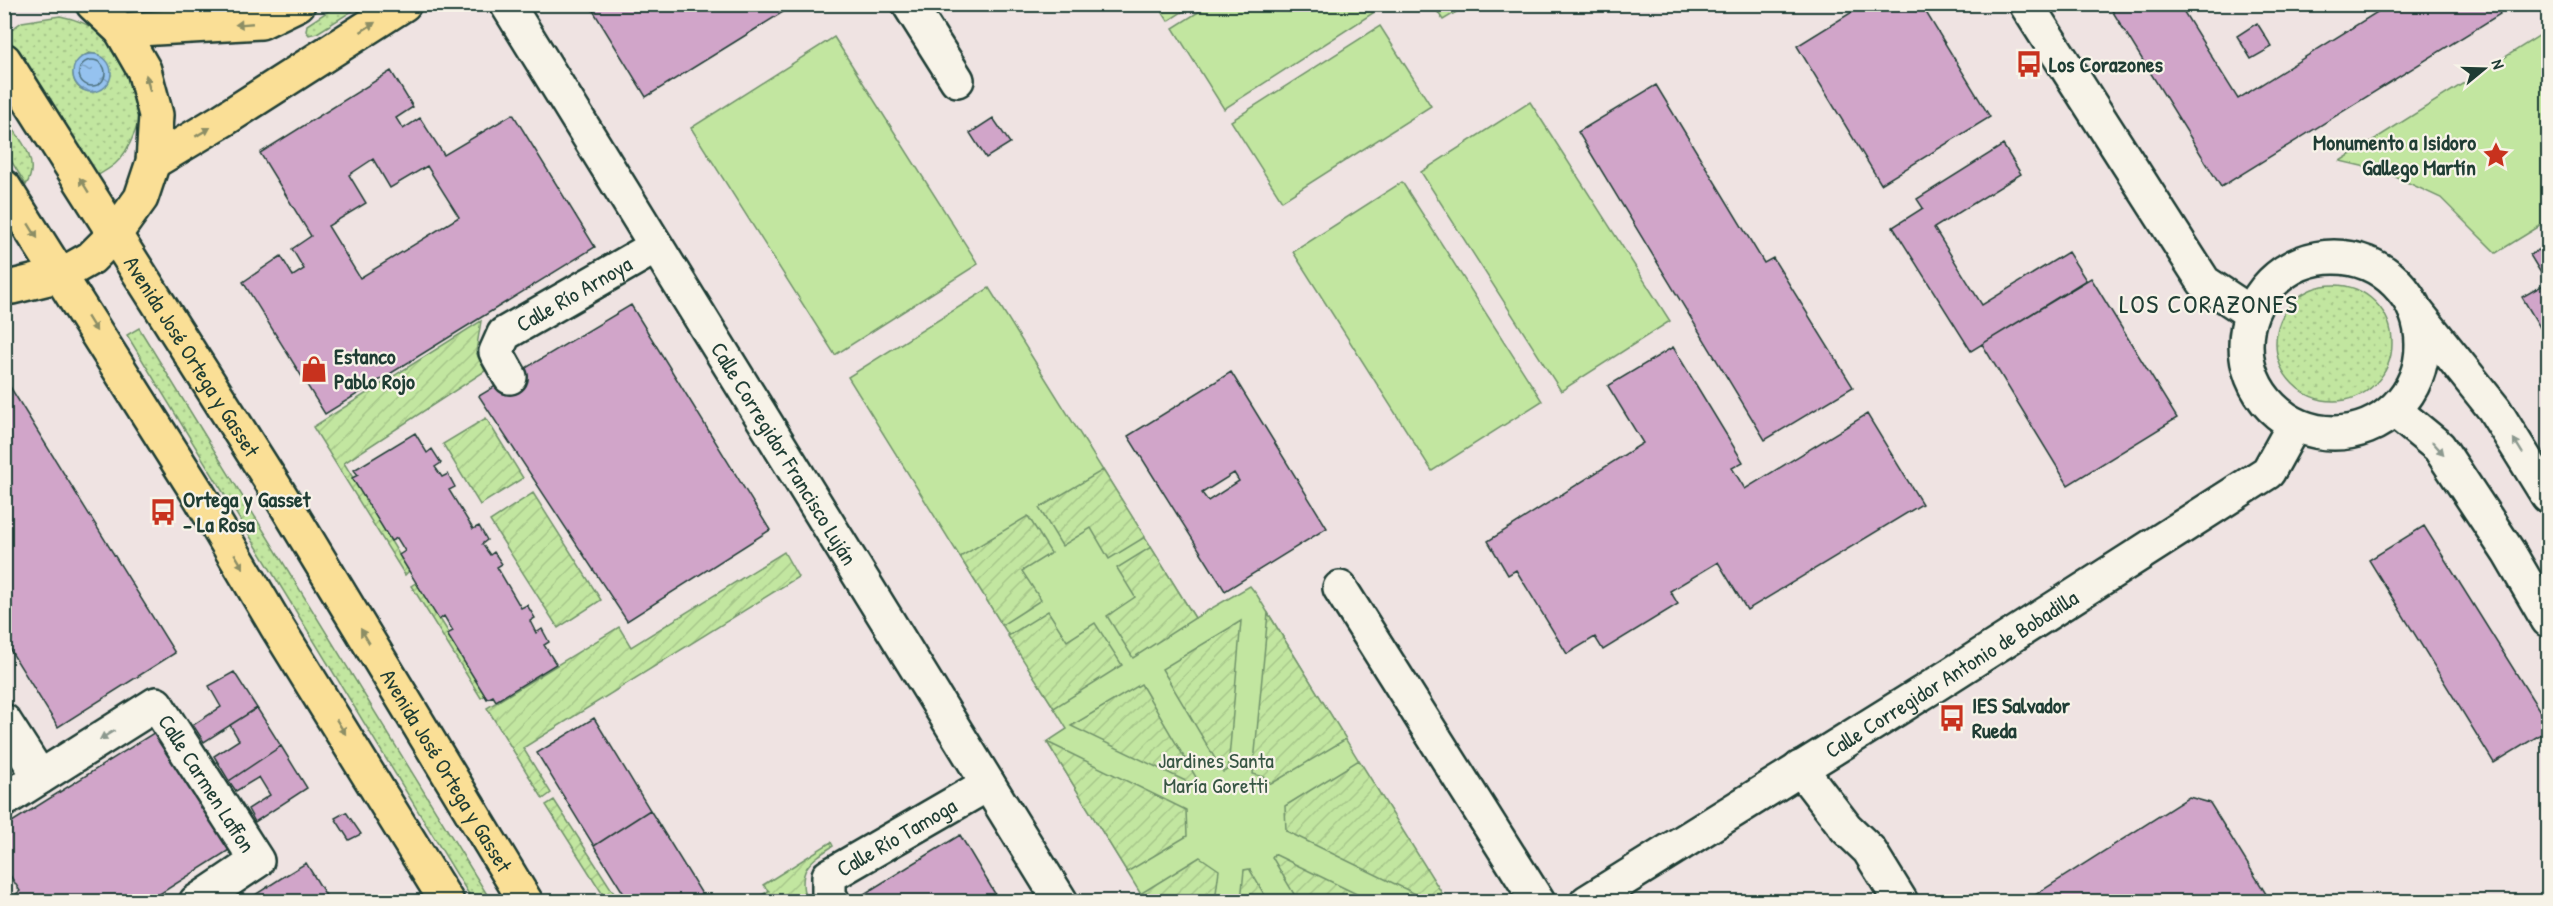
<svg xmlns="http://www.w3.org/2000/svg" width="2553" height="906" font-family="'Patrick Hand',sans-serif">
	<defs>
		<pattern id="grass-dots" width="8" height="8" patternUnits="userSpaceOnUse" patternTransform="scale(1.5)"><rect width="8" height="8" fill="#c2e6a0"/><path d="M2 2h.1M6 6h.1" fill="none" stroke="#a6c68a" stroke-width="1.8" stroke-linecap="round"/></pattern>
		<pattern id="garden-furrows" width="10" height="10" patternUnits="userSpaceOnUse" patternTransform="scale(1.5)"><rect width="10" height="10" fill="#c2e6a0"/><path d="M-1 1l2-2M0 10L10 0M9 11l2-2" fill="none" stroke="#a6c68a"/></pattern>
		<pattern id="water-ripples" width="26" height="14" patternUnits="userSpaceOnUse" patternTransform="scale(1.5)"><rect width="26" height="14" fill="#95c2ef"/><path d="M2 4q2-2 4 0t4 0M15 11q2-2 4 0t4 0" fill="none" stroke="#799fc2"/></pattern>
	</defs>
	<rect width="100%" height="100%" fill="#efe3e2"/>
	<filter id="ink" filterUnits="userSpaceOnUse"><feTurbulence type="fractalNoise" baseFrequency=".0167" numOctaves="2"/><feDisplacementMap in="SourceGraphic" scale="12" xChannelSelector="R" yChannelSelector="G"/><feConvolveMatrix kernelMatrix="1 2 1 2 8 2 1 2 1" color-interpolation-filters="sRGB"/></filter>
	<g filter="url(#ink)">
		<path fill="url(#grass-dots)" stroke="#70926a" stroke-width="1.5" fill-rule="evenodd" d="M 339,4 L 362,5 L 317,33 L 309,35 L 306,31 L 307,25 Z
			M 60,16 C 96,23 113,39 128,72 C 131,80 137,88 139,97 C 145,115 129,152 115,164 C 109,169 102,173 95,177 L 5,34 L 22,22 ZM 89,53 L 100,55 L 106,86 C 77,105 58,68 89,53 Z
			M 4,116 C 18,137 42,160 26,185 L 5,151 Z
			M2276 343a58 58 0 1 1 116 0a58 58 0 1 1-116 0Z
			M 139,328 L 491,901 L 473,901 L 127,335 Z"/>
		<path fill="#c2e6a0" stroke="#70926a" stroke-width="1.5" d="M 1211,4 L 1368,5 L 1373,13 L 1224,109 L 1173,28 Z
			M 1158,5 L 1193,5 L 1168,21 Z
			M 1433,5 L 1468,5 L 1443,20 Z
			M 1380,26 L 1431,106 L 1282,201 L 1231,121 Z
			M 2548,30 L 2548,221 L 2496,253 L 2441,198 L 2383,171 L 2340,161 Z
			M 834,37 L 978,264 L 835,355 L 691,128 Z
			M 1530,102 L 1670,321 L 1561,391 L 1421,172 Z
			M 1402,182 L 1542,401 L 1432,471 L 1293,252 Z
			M 989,288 L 1195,618 L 1250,586 L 1257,595 L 1445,901 L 1145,901 L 1047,742 L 1067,729 L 848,377 Z"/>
		<path fill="url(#garden-furrows)" stroke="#70926a" stroke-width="1.5" d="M 481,321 L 476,352 L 485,371 L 344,463 L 409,571 L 405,575 L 313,427 Z
			M 486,418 L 523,478 L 480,505 L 443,444 Z
			M 1103,470 L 1145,537 L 1109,559 L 1091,528 L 1062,546 L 1039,508 Z
			M 533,493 L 601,600 L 558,628 L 490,521 Z
			M 1028,516 L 1051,553 L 1022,571 L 1041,600 L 1002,625 L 960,557 Z
			M 1151,547 L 1195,618 L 1133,658 L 1107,616 L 1135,597 L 1117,568 Z
			M 784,552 L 798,577 L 523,748 L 551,793 L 543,799 L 487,708 L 619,627 L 631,647 Z
			M 417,582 L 487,694 L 481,698 L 416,593 L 411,586 Z
			M 1048,611 L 1067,641 L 1095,623 L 1122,665 L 1054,708 L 1008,636 Z
			M 1268,613 L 1346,739 L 1271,784 L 1264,777 L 1253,774 Z
			M 1241,621 L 1228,770 L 1223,772 L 1162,669 Z
			M 1141,684 L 1200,784 L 1198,787 L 1071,726 Z
			M 1047,742 L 1186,810 L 1187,836 L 1127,872 Z
			M 1359,760 L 1445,898 L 1445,901 L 1430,901 L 1286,831 L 1285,806 Z
			M 554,800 L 619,901 L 607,901 L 546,805 Z
			M 831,842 L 833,846 C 808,862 797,870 806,901 L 751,901 L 769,891 L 763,885 Z
			M 1274,854 L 1371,901 L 1298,901 L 1272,857 Z
			M 1200,857 L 1219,870 L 1215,901 L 1145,901 L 1140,894 Z
			M 1250,869 L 1250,870 L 1268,901 L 1241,901 L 1244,870 Z"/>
		<path fill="url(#water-ripples)" stroke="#668da4" stroke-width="1.5" d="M73 73a19 19 0 1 1 38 0a19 19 0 1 1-38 0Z"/>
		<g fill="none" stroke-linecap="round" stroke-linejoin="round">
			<path stroke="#4e727f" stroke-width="1.5" d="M79 73a13 13 0 1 1 26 0a13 13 0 1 1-26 0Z"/>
		</g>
		<path fill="#d1a5c9" stroke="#1f3d34" stroke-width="1.5" fill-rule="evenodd" d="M 589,4 L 796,4 L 646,97 Z
			M 1865,4 L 1921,4 L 1990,117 L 1881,184 L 1797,46 Z
			M 2108,4 L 2179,4 L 2238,99 L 2390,4 L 2495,4 L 2500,14 L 2221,187 Z
			M 2257,23 L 2272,47 L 2251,59 L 2237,36 Z
			M 391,71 L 413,107 L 396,118 L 403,129 L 420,118 L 444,155 L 513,114 L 595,247 L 325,414 L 243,282 L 281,256 L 293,276 L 304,269 L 292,249 L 311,236 L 260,153 ZM 373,159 L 390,188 L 427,166 L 459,217 L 360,278 L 328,226 L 366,203 L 349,175 Z
			M 1656,85 L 1764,263 L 1773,258 L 1853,387 L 1765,440 L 1578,132 Z
			M 993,118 L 1010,143 L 986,158 L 970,133 Z
			M 2003,145 L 2021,174 L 1934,228 L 1982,305 L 2068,252 L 2086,280 L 1971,351 L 1893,227 L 1923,208 L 1917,199 Z
			M 2548,244 L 2548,341 L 2522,297 L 2547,283 L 2530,255 Z
			M 2091,278 L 2177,418 L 2068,485 L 1982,344 Z
			M 631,305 L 770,530 L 627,621 L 479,396 Z
			M 1673,347 L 1743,462 L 1732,468 L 1745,489 L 1867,414 L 1922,504 L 1747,610 L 1718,562 L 1670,591 L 1678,604 L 1603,650 L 1595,637 L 1567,654 L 1516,570 L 1508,575 L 1488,541 L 1643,443 L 1608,386 Z
			M 1231,372 L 1327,528 L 1225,591 L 1128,436 ZM 1234,473 L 1239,481 L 1208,501 L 1202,493 Z
			M 4,377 L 175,653 L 58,727 L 4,640 Z
			M 415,433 L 427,453 L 432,449 L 441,463 L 435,467 L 442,477 L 448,474 L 455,487 L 449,490 L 473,529 L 479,526 L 487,540 L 482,544 L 490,555 L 494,552 L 502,564 L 497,567 L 521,608 L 527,605 L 535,618 L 530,621 L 536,633 L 542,629 L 549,642 L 544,645 L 556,664 L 496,701 L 493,696 L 487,699 L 447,634 L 453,631 L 444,616 L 439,620 L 399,555 L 405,551 L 397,538 L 391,541 L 352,478 L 358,475 L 354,470 Z
			M 2424,526 L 2548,724 L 2548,730 L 2494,763 L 2369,560 Z
			M 234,672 L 257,708 L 204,742 L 193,725 L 221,707 L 209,686 Z
			M 257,708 L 281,746 L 229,781 L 214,756 L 239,740 L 230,725 Z
			M 594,718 L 650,810 L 594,846 L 537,753 Z
			M 160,729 L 234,847 L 147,902 L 15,902 L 12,897 L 20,891 L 4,866 L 4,827 Z
			M 281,746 L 307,788 L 255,822 L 248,809 L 270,795 L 259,777 L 236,791 L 229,781 Z
			M 2189,797 L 2210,803 L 2271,902 L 2024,902 Z
			M 650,810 L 707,902 L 629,902 L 594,846 Z
			M 346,812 L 361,834 L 349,840 L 335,818 Z
			M 960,835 L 1000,902 L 851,902 L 929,854 Z
			M 306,863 L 330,902 L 244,902 L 283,877 Z"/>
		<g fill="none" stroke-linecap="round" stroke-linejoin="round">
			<defs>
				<g id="minor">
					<path id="s1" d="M 507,4 L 1061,902"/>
					<path d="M 909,4 L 957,80"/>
					<path d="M 2026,4 L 2204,282 L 2251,313"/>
					<circle cx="2334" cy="345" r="88"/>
					<path d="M 2415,310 L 2494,409 L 2548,496"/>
					<path id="s2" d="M 510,377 L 496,352 L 504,334 L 655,247"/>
					<path d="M 2394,410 L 2439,447 L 2509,553 L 2548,620"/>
					<path d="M 1340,588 L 1538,902"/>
					<path d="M 4,721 L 40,777"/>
					<path d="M 1800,768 L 1846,828 L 1869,850 L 1901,902"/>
					<path id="s3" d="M 4,800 L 156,704 L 257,861 L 196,902"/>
					<path id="s4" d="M 833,902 L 829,895 L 829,876 L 988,784"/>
					<path id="s5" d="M 1587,902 L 1935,685 L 2268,472 L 2294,425"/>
				</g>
				<g id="major">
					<path d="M 121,30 L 261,22 L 298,4"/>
					<path id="s6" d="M 4,60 L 280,495 L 526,902"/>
					<path d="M 153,162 L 223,120 L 404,4"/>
					<path d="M 4,187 L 197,492 L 277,627 L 447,902"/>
					<path d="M 4,287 L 12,287 L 61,275 L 91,258 L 115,234 L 141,198 L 153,162 L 156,115 L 144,70 L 121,30 L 93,4"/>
				</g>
			</defs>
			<use href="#minor" stroke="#1f3d34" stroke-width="38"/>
			<use href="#major" stroke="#1f3d34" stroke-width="38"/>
			<use href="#minor" stroke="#f7f3e8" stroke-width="33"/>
			<use href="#major" stroke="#fadf96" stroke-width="33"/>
		</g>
		<defs><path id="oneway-solid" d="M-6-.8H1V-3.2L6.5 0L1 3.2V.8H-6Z" transform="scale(1.5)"/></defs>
		<g fill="#8c8e65">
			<use href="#oneway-solid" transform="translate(244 24) rotate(175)"/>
			<use href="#oneway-solid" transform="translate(368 27) rotate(-33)"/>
			<use href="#oneway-solid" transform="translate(148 83) rotate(-104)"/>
			<use href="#oneway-solid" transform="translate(203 132) rotate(-31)"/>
			<use href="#oneway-solid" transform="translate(84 185) rotate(-122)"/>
			<use href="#oneway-solid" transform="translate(33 231) rotate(58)"/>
			<use href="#oneway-solid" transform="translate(92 324) rotate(58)"/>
			<use href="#oneway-solid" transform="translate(239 561) rotate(59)"/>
			<use href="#oneway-solid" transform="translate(365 636) rotate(-121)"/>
			<use href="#oneway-solid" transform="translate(341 727) rotate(58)"/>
		</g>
		<g fill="#8b988e">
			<use href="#oneway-solid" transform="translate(2518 446) rotate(-122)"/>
			<use href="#oneway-solid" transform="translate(2438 448) rotate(48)"/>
			<use href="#oneway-solid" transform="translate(107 735) rotate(148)"/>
		</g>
	</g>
	<defs>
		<symbol id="bus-bare" viewBox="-9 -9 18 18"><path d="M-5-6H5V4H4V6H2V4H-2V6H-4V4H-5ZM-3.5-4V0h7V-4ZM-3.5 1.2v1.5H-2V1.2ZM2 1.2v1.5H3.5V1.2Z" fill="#c8321e" stroke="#f7f3e8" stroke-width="2.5" paint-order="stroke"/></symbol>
		<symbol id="sight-bare" viewBox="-9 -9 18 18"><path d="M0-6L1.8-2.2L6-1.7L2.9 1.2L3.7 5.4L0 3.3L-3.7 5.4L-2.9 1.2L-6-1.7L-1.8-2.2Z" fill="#c8321e" stroke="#f7f3e8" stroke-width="2.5" paint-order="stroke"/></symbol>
		<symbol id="shop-bare" viewBox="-9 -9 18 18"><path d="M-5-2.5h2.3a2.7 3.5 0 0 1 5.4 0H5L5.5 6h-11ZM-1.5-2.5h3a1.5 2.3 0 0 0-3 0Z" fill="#c8321e" stroke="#f7f3e8" stroke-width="2.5" paint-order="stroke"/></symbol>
	</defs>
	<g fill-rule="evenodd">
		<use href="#bus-bare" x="2010" y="45" width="38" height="38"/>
		<use href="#sight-bare" x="2477" y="136" width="38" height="38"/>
		<use href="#shop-bare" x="295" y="350" width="38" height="38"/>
		<use href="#bus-bare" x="144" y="493" width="38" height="38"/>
		<use href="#bus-bare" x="1933" y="699" width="38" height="38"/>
	</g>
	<g text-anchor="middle" stroke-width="4.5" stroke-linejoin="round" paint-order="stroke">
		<g font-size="22" font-weight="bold" fill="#1f3d34" stroke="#f7f3e8" text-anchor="start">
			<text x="2049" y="72">Los Corazones</text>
			<text x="2476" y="150" text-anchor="end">Monumento a Isidoro<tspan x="2476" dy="25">Gallego Martín</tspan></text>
			<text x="334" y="364">Estanco<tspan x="334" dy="25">Pablo Rojo</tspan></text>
			<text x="183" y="507">Ortega y Gasset<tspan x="183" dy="25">- La Rosa</tspan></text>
			<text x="1972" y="713">IES Salvador<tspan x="1972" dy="25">Rueda</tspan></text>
		</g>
		<g font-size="22" fill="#1f3d34" stroke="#f7f3e8">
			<text dy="8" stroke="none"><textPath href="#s2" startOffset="129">Calle Río Arnoya</textPath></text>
			<text dy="8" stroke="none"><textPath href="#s6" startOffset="351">Avenida José Ortega y Gasset</textPath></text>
			<text dy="8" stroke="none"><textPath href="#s1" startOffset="528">Calle Corregidor Francisco Luján</textPath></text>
			<text dy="8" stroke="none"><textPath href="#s5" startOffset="430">Calle Corregidor Antonio de Bobadilla</textPath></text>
			<text dy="8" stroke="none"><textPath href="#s6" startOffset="837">Avenida José Ortega y Gasset</textPath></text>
			<text dy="8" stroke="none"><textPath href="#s3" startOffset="274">Calle Carmen Laffon</textPath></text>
			<text dy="8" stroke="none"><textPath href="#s4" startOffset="105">Calle Río Tamoga</textPath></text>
		</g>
		<g font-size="22" fill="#375644" stroke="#f7f3e8">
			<text x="1216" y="768">Jardines Santa<tspan x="1216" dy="25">María Goretti</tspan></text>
		</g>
		<g font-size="26" letter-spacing="1.5" fill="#1f3d34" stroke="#f7f3e8">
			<text x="2209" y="313">LOS CORAZONES</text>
		</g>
	</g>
	<rect width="2553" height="906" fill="none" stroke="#f7f3e8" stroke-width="24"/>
	<rect x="12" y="12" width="2529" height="882" fill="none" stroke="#1f3d34" stroke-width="2" filter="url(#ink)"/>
	<g transform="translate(2484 69) rotate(71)" stroke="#f7f3e8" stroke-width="4.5" paint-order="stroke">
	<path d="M0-4.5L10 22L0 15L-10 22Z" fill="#1f3d34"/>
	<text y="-9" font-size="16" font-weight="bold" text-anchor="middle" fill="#1f3d34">N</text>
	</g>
</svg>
